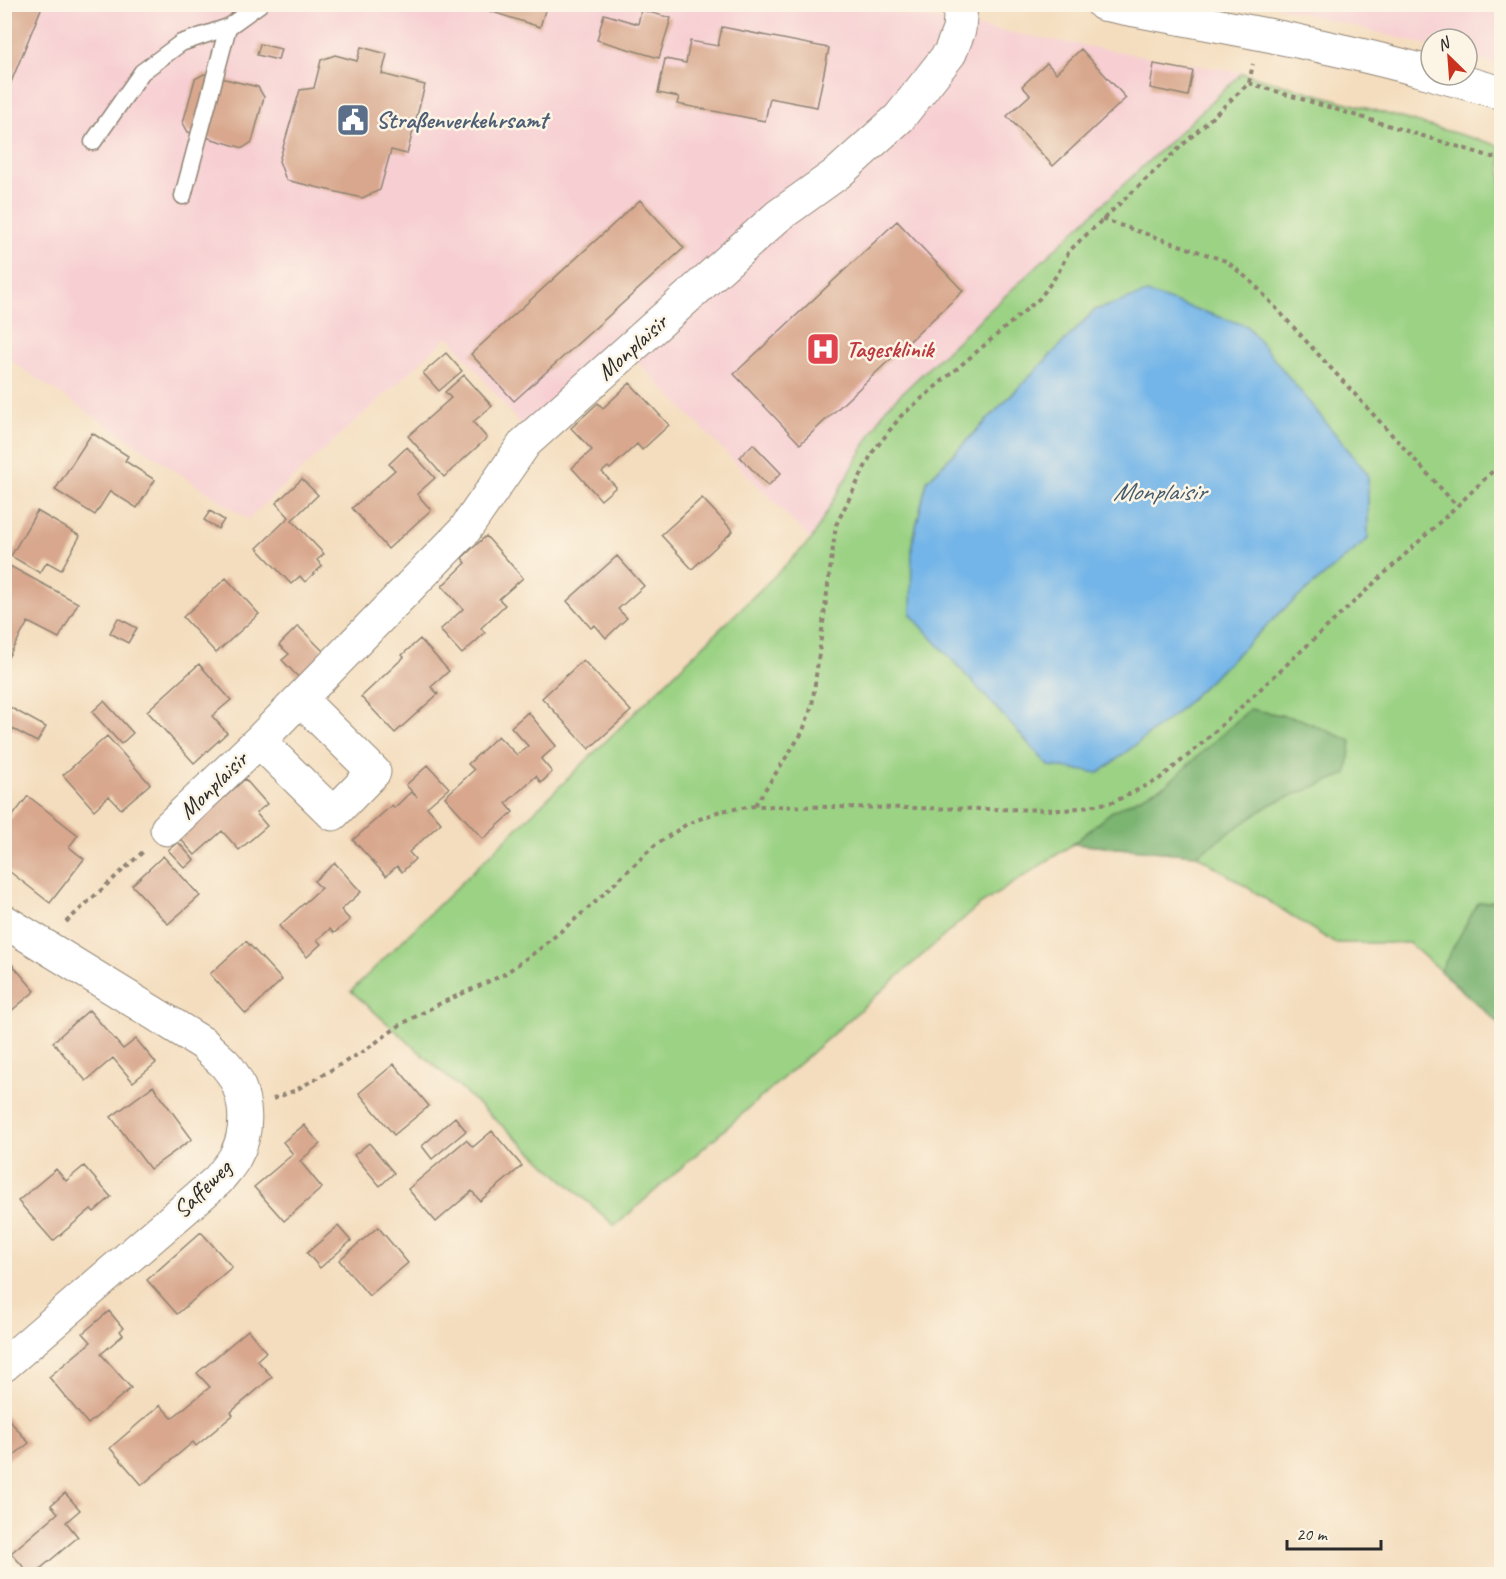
<svg xmlns="http://www.w3.org/2000/svg" width="1506" height="1579" font-family="Caveat,sans-serif">
	<rect width="100%" height="100%" fill="#fcf5e5"/>
	<filter id="ink" filterUnits="userSpaceOnUse"><feTurbulence type="fractalNoise" baseFrequency=".0167" numOctaves="2"/><feDisplacementMap in="SourceGraphic" scale="12" xChannelSelector="R" yChannelSelector="G"/><feConvolveMatrix kernelMatrix="1 2 1 2 8 2 1 2 1" color-interpolation-filters="sRGB"/></filter>
	<filter id="wash" filterUnits="userSpaceOnUse"><feTurbulence type="fractalNoise" baseFrequency=".008" numOctaves="4" result="noise"/><feDisplacementMap in="SourceGraphic" scale="24" xChannelSelector="R" yChannelSelector="G"/><feGaussianBlur stdDeviation="1.35" result="paint"/><feColorMatrix in="noise" values="0 0 0 0 0 0 0 0 0 0 0 0 0 0 0 0 0 1.4 0 .05"/><feComposite in="paint" operator="in"/></filter>
	<g filter="url(#wash)">
		<rect width="100%" height="100%" fill="#f4ddbe"/>
		<path fill="#f7cfd3" d="M 4,5 L 852,5 L 1242,73 L 886,408 L 811,540 L 620,344 L 523,428 L 449,336 L 248,519 L 5,357 Z
			M 1271,5 L 1501,5 L 1501,66 L 1467,56 L 1467,39 L 1431,39 L 1431,46 Z"/>
		<path fill="#9bd284" stroke="#637e58" stroke-width="1.5" fill-rule="evenodd" d="M 1242,73 L 1501,146 L 1501,1025 L 1409,943 L 1334,943 L 1197,855 L 1073,844 L 978,906 L 615,1226 L 351,991 L 811,540 L 886,408 ZM 1095,310 L 1368,539 L 1283,610 L 1175,714 L 1099,773 L 912,544 L 927,481 Z"/>
		<path fill="#7cb472" stroke="#54704e" stroke-width="1.5" d="M 1250,709 L 1300,719 L 1351,741 L 1347,774 L 1271,804 L 1197,855 L 1073,844 L 1111,812 L 1167,784 Z
			M 1501,900 L 1502,900 L 1501,1025 L 1440,971 L 1478,903 Z"/>
		<path fill="#73b5e8" stroke="#4f708a" stroke-width="1.5" d="M 1147,293 L 1247,326 L 1368,474 L 1368,539 L 1283,610 L 1175,714 L 1099,773 L 1049,766 L 911,615 L 912,544 L 927,481 L 1095,310 Z"/>
		<g id="blocks">
			<path fill="#d8a78d" d="M 4,4 L 43,4 L 5,97 L 4,97 Z
				M 485,4 L 547,4 L 540,27 L 483,9 Z
				M 641,10 L 671,18 L 659,58 L 597,40 L 604,14 L 638,24 Z
				M 722,27 L 829,48 L 817,107 L 770,98 L 765,121 L 677,104 L 679,97 L 658,93 L 665,59 L 686,63 L 690,41 L 718,46 Z
				M 260,44 L 281,49 L 278,60 L 257,55 Z
				M 361,47 L 387,54 L 382,74 L 425,85 L 407,154 L 391,150 L 380,190 L 362,198 L 286,180 L 279,161 L 300,90 L 314,88 L 321,60 L 335,55 L 357,61 Z
				M 1081,49 L 1126,98 L 1053,166 L 1007,116 L 1030,95 L 1022,86 L 1047,63 L 1056,73 Z
				M 1154,64 L 1193,71 L 1188,96 L 1150,88 Z
				M 204,74 L 258,87 L 264,97 L 252,142 L 243,148 L 188,132 L 183,123 L 195,79 Z
				M 4,114 L 12,118 L 4,133 Z
				M 640,200 L 684,248 L 514,401 L 471,354 Z
				M 897,221 L 963,291 L 800,444 L 734,374 Z
				M 446,353 L 462,371 L 439,391 L 423,373 Z
				M 464,375 L 492,406 L 473,422 L 487,438 L 444,477 L 408,436 L 451,398 L 445,392 Z
				M 630,383 L 669,425 L 642,450 L 637,444 L 610,469 L 608,467 L 602,472 L 616,487 L 601,500 L 572,468 L 592,450 L 571,428 L 598,403 L 603,408 Z
				M 92,433 L 128,456 L 125,461 L 155,480 L 137,508 L 110,491 L 95,515 L 55,490 Z
				M 753,444 L 781,473 L 768,486 L 740,457 Z
				M 407,447 L 435,478 L 417,494 L 431,510 L 388,549 L 352,508 L 395,470 L 389,464 Z
				M 302,479 L 318,495 L 292,520 L 324,554 L 317,560 L 322,566 L 305,582 L 300,576 L 291,584 L 257,548 L 289,517 L 276,503 Z
				M 702,498 L 733,531 L 692,569 L 661,535 Z
				M 37,511 L 80,536 L 61,570 L 47,562 L 40,573 L 11,556 Z
				M 210,511 L 224,520 L 218,529 L 204,520 Z
				M 486,536 L 523,578 L 499,599 L 505,605 L 481,628 L 485,633 L 462,654 L 440,630 L 463,609 L 442,586 L 466,563 L 462,558 Z
				M 617,556 L 644,586 L 618,609 L 627,618 L 606,638 L 595,625 L 591,628 L 567,601 Z
				M 8,565 L 78,603 L 59,638 L 28,622 L 6,661 L 4,660 L 4,572 Z
				M 226,578 L 259,614 L 216,653 L 183,617 Z
				M 118,618 L 137,628 L 128,643 L 110,633 Z
				M 298,626 L 328,656 L 302,681 L 282,660 L 289,654 L 279,645 Z
				M 420,639 L 449,671 L 431,687 L 438,694 L 395,733 L 361,697 L 404,657 L 402,655 Z
				M 583,660 L 631,711 L 589,749 L 542,698 Z
				M 199,664 L 231,700 L 212,716 L 227,733 L 194,763 L 147,711 Z
				M 104,701 L 133,733 L 121,744 L 92,712 Z
				M 4,704 L 46,727 L 37,742 L 11,728 L 4,740 Z
				M 528,712 L 556,746 L 541,759 L 552,772 L 541,783 L 536,776 L 506,803 L 513,812 L 483,839 L 445,797 L 474,770 L 468,764 L 498,736 L 517,755 L 528,746 L 511,727 Z
				M 107,736 L 150,784 L 121,809 L 109,796 L 94,810 L 63,775 Z
				M 428,765 L 449,788 L 427,807 L 441,823 L 409,852 L 415,859 L 402,872 L 397,866 L 386,876 L 353,840 L 392,805 L 394,808 L 411,792 L 417,797 L 406,785 Z
				M 245,779 L 267,804 L 256,813 L 267,826 L 239,850 L 222,831 L 195,855 L 176,834 L 206,814 Z
				M 28,796 L 78,835 L 69,847 L 84,859 L 50,903 L 5,868 L 5,826 Z
				M 178,842 L 194,860 L 185,868 L 168,850 Z
				M 163,856 L 200,896 L 168,924 L 132,885 Z
				M 335,863 L 361,892 L 341,910 L 350,920 L 334,933 L 330,929 L 317,940 L 321,944 L 307,957 L 279,926 L 321,888 L 314,881 Z
				M 246,941 L 282,980 L 246,1014 L 210,974 Z
				M 4,955 L 35,991 L 4,1017 Z
				M 89,1010 L 123,1049 L 136,1039 L 156,1063 L 133,1082 L 113,1058 L 86,1081 L 53,1042 Z
				M 394,1064 L 429,1106 L 394,1135 L 359,1093 Z
				M 153,1086 L 192,1139 L 150,1169 L 111,1117 Z
				M 455,1117 L 466,1131 L 432,1159 L 422,1146 Z
				M 304,1125 L 320,1144 L 300,1161 L 322,1188 L 284,1221 L 254,1187 L 293,1154 L 283,1142 Z
				M 492,1131 L 522,1166 L 480,1201 L 472,1191 L 436,1222 L 408,1189 L 466,1140 L 473,1147 Z
				M 369,1143 L 394,1173 L 380,1186 L 354,1155 Z
				M 84,1166 L 111,1197 L 94,1212 L 91,1209 L 53,1241 L 18,1201 L 56,1169 L 66,1181 Z
				M 338,1226 L 351,1241 L 320,1268 L 307,1253 Z
				M 378,1227 L 408,1263 L 369,1296 L 339,1260 Z
				M 201,1232 L 232,1267 L 177,1314 L 147,1280 Z
				M 109,1311 L 123,1328 L 120,1331 L 123,1335 L 101,1354 L 131,1388 L 88,1424 L 49,1377 L 91,1342 L 83,1333 Z
				M 248,1330 L 266,1352 L 257,1360 L 272,1377 L 231,1412 L 233,1415 L 196,1446 L 193,1442 L 142,1485 L 110,1448 L 160,1405 L 172,1418 L 210,1387 L 197,1373 Z
				M 4,1414 L 29,1443 L 4,1463 Z
				M 65,1493 L 80,1510 L 66,1522 L 78,1537 L 34,1574 L 30,1574 L 11,1553 L 58,1513 L 51,1505 Z"/>
		</g>
	</g>
	<g filter="url(#ink)">
		<use href="#blocks" fill-opacity="0" stroke="#908474" stroke-width="1.5"/>
		<g fill="none" stroke-linecap="round" stroke-linejoin="round">
			<defs>
				<path id="service" d="M 93,142 L 142,72 L 181,43 L 228,27
					M 183,196 L 228,27 L 260,4"/>
				<path id="minor" d="M 259,741 L 333,814 L 374,772 L 300,699
					M 167,829 L 259,741 L 464,531 L 525,443 L 778,216 L 838,173 L 899,118 L 950,53 L 959,30 L 961,4
					M 4,921 L 204,1044 C 210,1051 218,1057 225,1064 C 247,1088 251,1129 235,1157 C 231,1165 223,1173 218,1180 L 4,1365"/>
				<path id="secondary" d="M 1103,4 C 1213,25 1324,43 1431,73
					M 1437,75 L 1502,93"/>
			</defs>
			<use href="#service" stroke="#908474" stroke-width="19"/>
			<use href="#minor" stroke="#908474" stroke-width="35"/>
			<use href="#secondary" stroke="#908474" stroke-width="35"/>
			<path stroke="#908474" stroke-width="4" stroke-dasharray="4.5 4.5" stroke-linecap="butt" d="M 1249,83 L 1502,160
				M 1102,219 L 1226,261 L 1253,283 L 1457,506
				M 755,805 L 802,733 L 812,706 L 836,525 L 872,453 L 901,416 L 1040,298 L 1058,273 L 1069,251 L 1249,83 L 1253,64
				M 66,922 L 145,850
				M 273,1099 L 296,1090 L 364,1051 L 400,1025 L 437,1005 L 503,975 L 541,948 L 593,904 L 655,845 L 687,824 L 720,811 L 755,806 L 1065,810 L 1113,802 L 1158,780 L 1197,748 L 1457,506 L 1502,462"/>
			<use href="#service" stroke="#fff" stroke-width="16"/>
			<use href="#minor" stroke="#fff" stroke-width="33"/>
			<use href="#secondary" stroke="#fff" stroke-width="33"/>
		</g>
	</g>
	<defs>
		<symbol id="civic-square" viewBox="-11 -11 22 22"><rect x="-9" y="-9" width="18" height="18" rx="4" fill="#5c6f8a" stroke="#fcf5e5"/><path d="M-.6-6.5H3V-4.5H.6V-3L4-1V1h2V6H-6V1h2V-1L-.6-3ZM-1.2 2.5V6h2.4V2.5Z" fill="#fff"/></symbol>
		<symbol id="hospital-square" viewBox="-11 -11 22 22"><rect x="-9" y="-9" width="18" height="18" rx="4" fill="#e0444e" stroke="#fcf5e5"/><path d="M-5-5h3v3.5h4V-5h3V5h-3V1.5h-4V5h-3Z" fill="#fff"/></symbol>
	</defs>
	<g fill-rule="evenodd">
		<use href="#civic-square" x="334" y="101" width="38" height="38"/>
		<use href="#hospital-square" x="804" y="330" width="38" height="38"/>
	</g>
	<g text-anchor="middle" stroke-width="5" stroke-linejoin="round" paint-order="stroke">
		<g font-size="24" font-weight="bold" fill="#4e5e75" stroke="#fcf5e5" text-anchor="start">
			<text x="376" y="128">Straßenverkehrsamt</text>
		</g>
		<g font-size="24" fill="#2b2b2b" stroke="#fcf5e5">
			<text transform="translate(632 347) rotate(-42)" y="8">Monplaisir</text>
			<text transform="translate(213 785) rotate(-44)" y="8">Monplaisir</text>
			<text transform="translate(202 1189) rotate(-45)" y="8">Saffeweg</text>
		</g>
		<g font-size="24" font-weight="bold" fill="#be3a42" stroke="#fcf5e5" text-anchor="start">
			<text x="846" y="357">Tagesklinik</text>
		</g>
		<g font-size="26" font-style="italic" fill="#445b6d" stroke="#fcf5e5">
			<text x="1159" y="500">Monplaisir</text>
		</g>
	</g>
	<rect width="1506" height="1579" fill="none" stroke="#fcf5e5" stroke-width="24"/>
	<g transform="translate(1449 57) rotate(335)"><circle r="28" fill="#fcf5e5" stroke="#a8a49b" stroke-width="1.5"/>
	<path d="M0-4.5L10 22L0 15L-10 22Z" fill="#c8321e"/>
	<text y="-9" font-size="16" font-weight="bold" text-anchor="middle" fill="#2b2b2b">N</text>
	</g>
	<path d="M1287 1540v9h94v-9" fill="none" stroke="#2b2b2b" stroke-width="3"/>
	<text x="1296" y="1540" font-size="18" fill="#2b2b2b" stroke="#fcf5e5" stroke-width="4.5" paint-order="stroke">20 m</text>
</svg>
